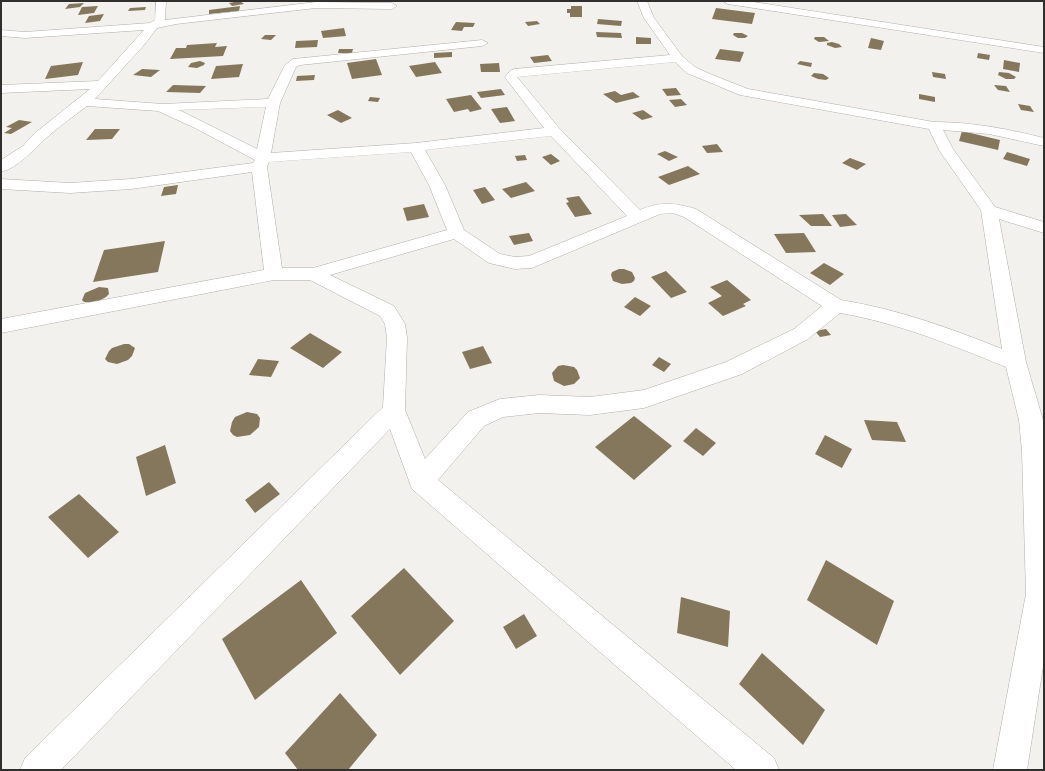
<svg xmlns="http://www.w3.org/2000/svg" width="1045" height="771" font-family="Literata,serif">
	<rect width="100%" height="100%" fill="#f3f1ed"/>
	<path fill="#85775b" d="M 240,1 L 244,4 L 232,6 L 229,3 Z
		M 84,3 L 80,7 L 65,9 L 69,4 Z
		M 98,6 L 94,13 L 78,15 L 82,7 Z
		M 240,6 L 239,11 L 209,14 L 209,10 Z
		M 571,6 L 582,6 L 582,17 L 570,17 L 570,13 L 567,13 L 567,9 L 571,9 Z
		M 146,7 L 145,10 L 128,11 L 130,8 Z
		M 716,8 L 755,13 L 752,24 L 712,19 Z
		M 104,14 L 100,21 L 85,23 L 89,16 Z
		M 598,19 L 622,21 L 621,26 L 597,24 Z
		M 537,21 L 540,24 L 528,26 L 525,22 Z
		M 456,22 L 475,23 L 473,27 L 464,27 L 462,31 L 451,30 Z
		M 344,28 L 346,36 L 323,38 L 321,31 Z
		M 596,32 L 621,33 L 622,38 L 597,37 Z
		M 734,33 L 742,33 L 748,36 L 745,38 L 738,38 L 733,35 Z
		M 265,35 L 276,35 L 271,40 L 261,39 Z
		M 636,37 L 651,38 L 651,44 L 636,44 Z
		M 815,37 L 824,37 L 829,41 L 819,42 L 814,39 Z
		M 871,38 L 884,41 L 881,50 L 868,48 Z
		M 318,40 L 317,47 L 295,48 L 296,41 Z
		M 832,42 L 839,44 L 842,47 L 835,48 L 827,45 L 827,43 Z
		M 217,43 L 215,47 L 227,46 L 223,56 L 170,59 L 176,48 L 186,48 L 187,45 Z
		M 339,49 L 353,49 L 352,53 L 338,53 Z
		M 720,49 L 744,52 L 740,62 L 715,59 Z
		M 452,52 L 452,57 L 434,58 L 434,53 Z
		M 978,53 L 990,55 L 989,60 L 977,58 Z
		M 548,55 L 552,61 L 534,63 L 530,57 Z
		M 376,59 L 382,75 L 352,79 L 347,63 Z
		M 1004,60 L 1020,63 L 1019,72 L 1003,69 Z
		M 200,61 L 205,63 L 204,65 L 197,68 L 188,67 L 191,63 Z
		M 800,61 L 812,63 L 811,67 L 797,64 Z
		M 83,62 L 78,75 L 45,79 L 51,66 Z
		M 435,62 L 442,73 L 416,77 L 409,66 Z
		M 499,63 L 500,72 L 481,72 L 480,64 Z
		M 243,64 L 239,77 L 211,79 L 216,66 Z
		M 142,69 L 160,70 L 151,77 L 133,75 Z
		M 932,72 L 945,74 L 946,79 L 933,77 Z
		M 999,72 L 1009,73 L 1016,77 L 1014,79 L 1006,79 L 998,75 Z
		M 814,73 L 823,74 L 829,78 L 826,80 L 818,79 L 811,76 Z
		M 315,75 L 314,80 L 296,81 L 297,76 Z
		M 173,85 L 206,86 L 200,93 L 166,92 Z
		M 994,85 L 1006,86 L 1010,92 L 998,90 Z
		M 676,88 L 681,95 L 667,96 L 662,89 Z
		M 501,89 L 505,95 L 481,98 L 477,92 Z
		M 615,91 L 621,95 L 633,92 L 640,97 L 616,103 L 603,94 Z
		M 919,94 L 935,97 L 935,102 L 919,99 Z
		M 471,95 L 482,109 L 470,112 L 468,109 L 454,112 L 446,99 Z
		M 370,97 L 380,98 L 378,102 L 368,101 Z
		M 681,99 L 687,105 L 675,107 L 669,100 Z
		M 1018,104 L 1030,106 L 1034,112 L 1021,110 Z
		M 507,107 L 515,121 L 500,123 L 491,109 Z
		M 338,110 L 352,118 L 341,123 L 327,115 Z
		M 643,110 L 653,117 L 642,120 L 632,113 Z
		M 19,120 L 32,122 L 11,134 L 4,133 L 12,128 L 6,127 Z
		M 95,129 L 120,129 L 112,139 L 86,140 Z
		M 962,131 L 1000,140 L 998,150 L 959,141 Z
		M 717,144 L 723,152 L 707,153 L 702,146 Z
		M 665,151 L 678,157 L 669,161 L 657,154 Z
		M 1007,152 L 1030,159 L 1027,166 L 1003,159 Z
		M 551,154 L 560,161 L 551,165 L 542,157 Z
		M 525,155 L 527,160 L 517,161 L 515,156 Z
		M 850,158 L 866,164 L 857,170 L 842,163 Z
		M 688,166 L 700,174 L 669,185 L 658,177 Z
		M 526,182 L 535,191 L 511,198 L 502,189 Z
		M 178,185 L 176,194 L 161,196 L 164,187 Z
		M 485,187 L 495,200 L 482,204 L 473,190 Z
		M 579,196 L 592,214 L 575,217 L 566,203 L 569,202 L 566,198 Z
		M 424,204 L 429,217 L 407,221 L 403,208 Z
		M 823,214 L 832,226 L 811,226 L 799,215 Z
		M 846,214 L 857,225 L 840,227 L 832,215 Z
		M 529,233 L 533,241 L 514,245 L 509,236 Z
		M 804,233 L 816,252 L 786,253 L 774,234 Z
		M 165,241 L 158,272 L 93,282 L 104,250 Z
		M 824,263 L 844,274 L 830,285 L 810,273 Z
		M 619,269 L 624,269 L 632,272 L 635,278 L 634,281 L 631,283 L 622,284 L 613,281 L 611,275 L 612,272 Z
		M 666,271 L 687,292 L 671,298 L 651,277 Z
		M 727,280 L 751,300 L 743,304 L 746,306 L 723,316 L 708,303 L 722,296 L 710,287 Z
		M 99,287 L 108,288 L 109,294 L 106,297 L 97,302 L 84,302 L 82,300 L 85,293 Z
		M 635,297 L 651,306 L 640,316 L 624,307 Z
		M 826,329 L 831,335 L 820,337 L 815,331 Z
		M 310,333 L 342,352 L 323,368 L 290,348 Z
		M 124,344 L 129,344 L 135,348 L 132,356 L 128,360 L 117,364 L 108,362 L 105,359 L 109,351 L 112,348 Z
		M 483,346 L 492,363 L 470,369 L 462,352 Z
		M 659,357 L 671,364 L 664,372 L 652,365 Z
		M 258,359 L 279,361 L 271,377 L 249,375 Z
		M 563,365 L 574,367 L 577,370 L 580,378 L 574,384 L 564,386 L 554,381 L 552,373 L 558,366 Z
		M 247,412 L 257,414 L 260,418 L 259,427 L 250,435 L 237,437 L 233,435 L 230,431 L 232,422 L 235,417 Z
		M 634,416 L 672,446 L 634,480 L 595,447 Z
		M 864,420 L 897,422 L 906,442 L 872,440 Z
		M 696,428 L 716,443 L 703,456 L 683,441 Z
		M 825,435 L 852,449 L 842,468 L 815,454 Z
		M 165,445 L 176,483 L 146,496 L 136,457 Z
		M 269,482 L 280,494 L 255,513 L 245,500 Z
		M 79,494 L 119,532 L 88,558 L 48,517 Z
		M 826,560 L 894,601 L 877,645 L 807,600 Z
		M 404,568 L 454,621 L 400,675 L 351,616 Z
		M 301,580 L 337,633 L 255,700 L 222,639 Z
		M 681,597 L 730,611 L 728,647 L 677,633 Z
		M 524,614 L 537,636 L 516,649 L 503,627 Z
		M 762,653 L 825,710 L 803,745 L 739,684 Z
		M 340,693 L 377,735 L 348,770 L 298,770 L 285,753 Z"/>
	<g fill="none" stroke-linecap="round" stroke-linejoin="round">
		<defs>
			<path id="minor" d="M 156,1 L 166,1 L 165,20 L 316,2 L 392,3 L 397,6 L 392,9 L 316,8 L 176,24 L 157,28 L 144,45 L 95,99 L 163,104 L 268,99 L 285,65 L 293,59 L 482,40 L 488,43 L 482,46 L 300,65 L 296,67 L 280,103 L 271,153 L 416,143 L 544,128 L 507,80 L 505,77 C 508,73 509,71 514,69 L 670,55 L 644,18 L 637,1 L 647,1 L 654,18 L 682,56 L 695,67 L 710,74 L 748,89 L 934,122 C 972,122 1008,129 1044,138 L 1044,146 L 989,134 L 943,130 L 953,149 L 995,207 L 1044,222 L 1044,233 L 999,219 L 1026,362 L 1043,420 L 1044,433 L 1044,660 L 1027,770 L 993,770 L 1026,594 L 1022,451 L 1019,420 L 1006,367 C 952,345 898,323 840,313 L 808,339 L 742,374 L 644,408 L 590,415 L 539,413 L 503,417 L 484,426 L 438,480 L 774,758 L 779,770 L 736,770 L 412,489 L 390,429 L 61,770 L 20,770 L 25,758 L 383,407 L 387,338 L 385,324 L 380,316 L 310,280 L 274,280 L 1,333 L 1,319 L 264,270 L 252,172 L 131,189 L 70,193 L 1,189 L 1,179 L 70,183 L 131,179 L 253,163 L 255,160 L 195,128 L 158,111 L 87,106 C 73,117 58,127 45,139 C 32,151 19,167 1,172 L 1,160 L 23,146 L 35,133 L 90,89 L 1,93 L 1,85 L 98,81 L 144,30 L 25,38 L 1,36 L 1,30 L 25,32 L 150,23 L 155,20 ZM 675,62 L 687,73 L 740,95 L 929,129 L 939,150 L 981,210 L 1002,349 C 950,328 897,309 841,300 L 696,209 C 674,203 662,201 640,210 L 559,128 L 517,77 ZM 266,107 L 257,149 L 179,110 ZM 551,136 L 627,216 L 529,256 L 515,257 L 500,254 L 464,230 L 445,185 L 425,150 ZM 411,152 L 429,185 L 447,230 L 313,268 L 282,268 L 267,167 L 269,162 ZM 673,213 L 684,217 L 822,306 L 794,329 L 726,362 L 644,390 L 590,397 L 539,395 L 500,399 L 492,402 L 468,412 L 425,459 L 405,410 L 407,338 L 405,324 L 394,306 L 330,275 L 454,239 L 489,263 L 515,269 L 532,268 L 660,214 Z
				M 723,1 L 747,1 L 1044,47 L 1044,53 L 728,4 Z"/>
		</defs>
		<use href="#minor" stroke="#b1aeaa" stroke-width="1"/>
		<use href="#minor" fill="#fff" fill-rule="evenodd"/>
	</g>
	<rect width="1045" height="771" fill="none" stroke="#302f2d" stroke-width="4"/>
</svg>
